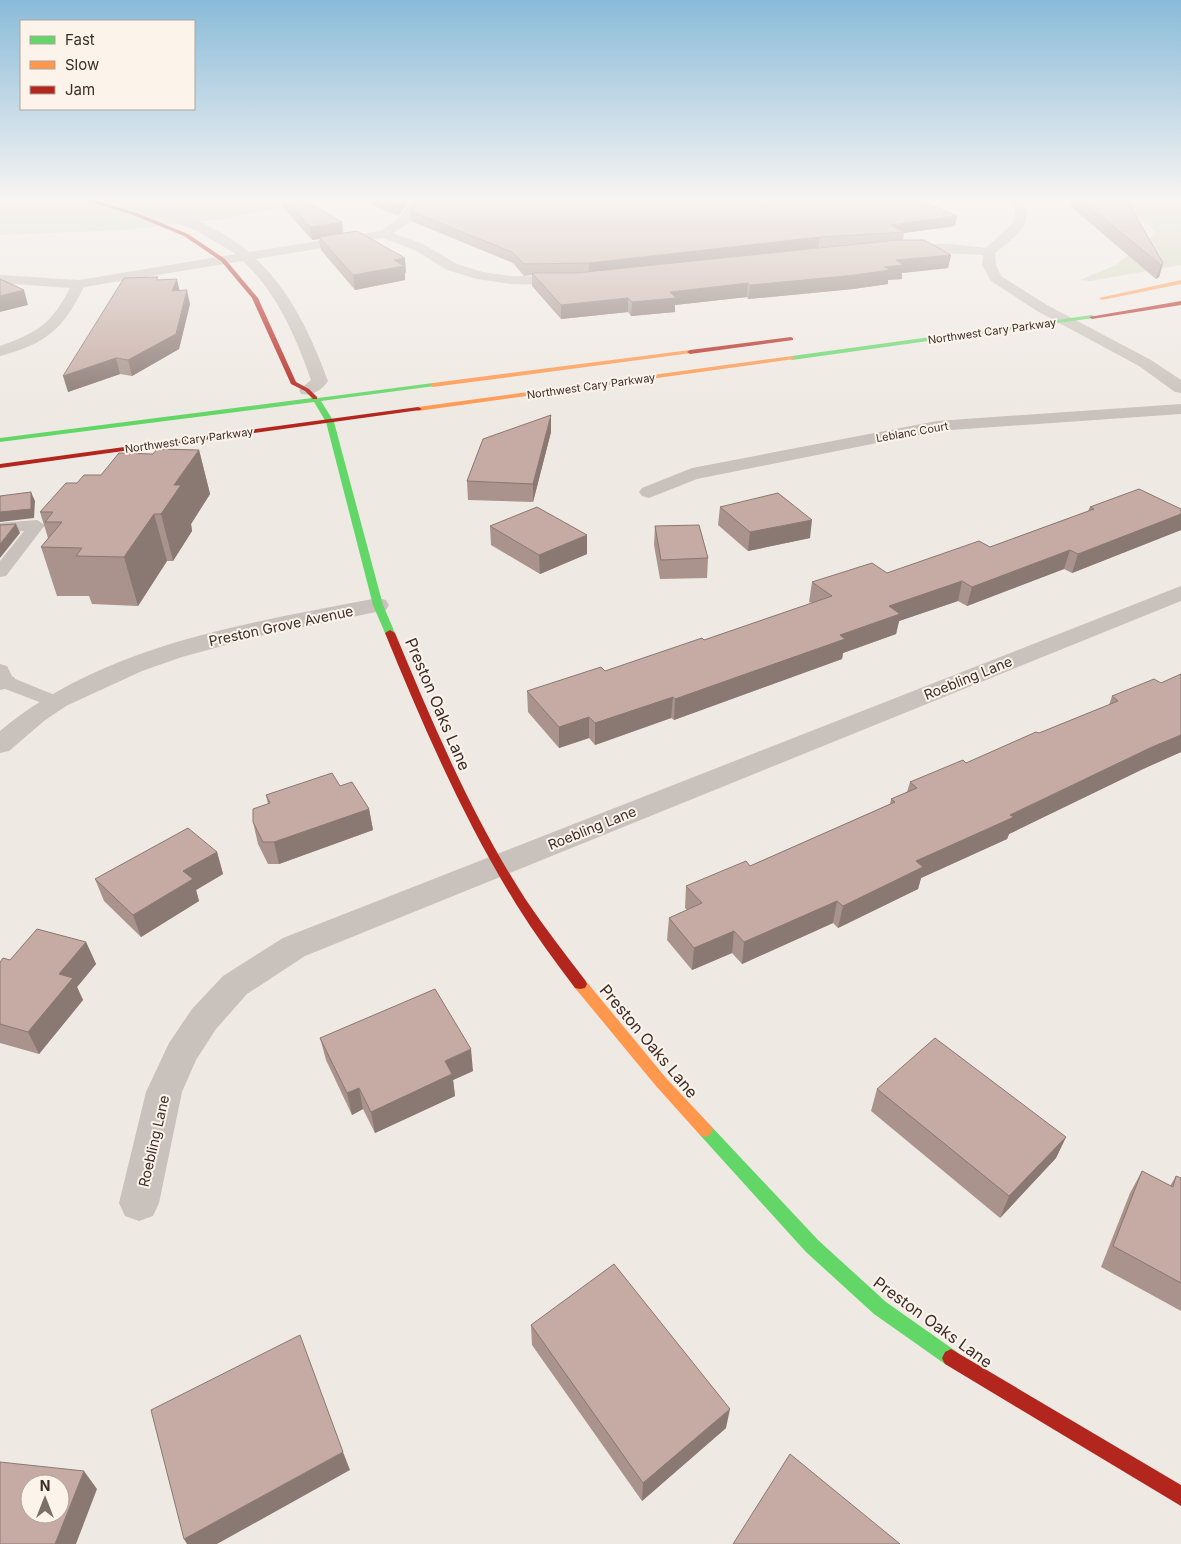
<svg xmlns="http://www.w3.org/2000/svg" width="1181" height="1544" font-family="Inter,sans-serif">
	<rect width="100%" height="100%" fill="#efe9e3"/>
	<path fill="#d2d6bb" d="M 0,199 L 314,199 L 225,219 L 123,230 L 0,235 Z
		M 1108,199 L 1181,199 L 1181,265 L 1090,281 L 1080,280 L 1116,265 L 1156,233 L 1150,226 Z"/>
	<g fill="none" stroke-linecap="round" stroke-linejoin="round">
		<path fill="#c9c1bb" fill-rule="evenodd" d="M 37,520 L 45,525 L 6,576 L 0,577 L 0,561 L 24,531 L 0,533 L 0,523 Z
			M 0,664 L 7,666 L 13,678 L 62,698 L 65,702 L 62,706 L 55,708 L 0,687 Z"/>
		<path fill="#c9c1bb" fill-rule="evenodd" d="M 114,199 C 155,199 218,225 249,252 L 380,231 L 399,218 L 412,199 L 424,199 L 407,224 L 393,233 L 423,244 L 457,264 L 483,272 L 510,276 L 570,277 L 577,281 L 570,285 L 510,284 L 477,279 L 447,270 L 415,250 L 383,238 L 256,259 C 291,291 312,338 328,381 C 322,390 312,396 301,394 L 299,390 L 311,380 C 296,337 277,293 243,261 L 84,287 C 63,329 46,344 0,356 L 0,346 C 39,332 51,324 70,288 L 0,283 L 0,275 L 79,280 L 236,254 L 195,230 Z
			M 1010,199 L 1022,199 C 1037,223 1013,239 995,253 L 996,265 L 1001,276 L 1047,305 L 1151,360 L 1181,380 L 1181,393 L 1175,392 L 1139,366 L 1037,311 L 991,281 L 982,265 L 983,255 L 899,251 L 893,247 L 899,243 L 951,244 L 986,248 L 1014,222 L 1015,207 Z
			M 1181,404 L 1181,414 L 937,431 L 697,479 L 649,498 L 642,496 L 639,492 L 642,488 L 692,468 L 937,421 Z
			M 1181,586 L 1181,601 L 305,956 L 247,994 L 216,1029 L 196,1060 L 182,1092 L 159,1203 L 153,1216 L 139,1221 L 125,1216 L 119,1203 L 146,1092 L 169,1043 L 192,1009 L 223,976 L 283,938 Z
			M 378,598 L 386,600 L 389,605 L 386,610 L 255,637 L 182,657 L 142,671 L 66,706 L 44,721 L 9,751 L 0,753 L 0,731 C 104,644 249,623 378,598 Z
			M 5,675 L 14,677 L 17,682 L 14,687 L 0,690 L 0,676 Z"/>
		<path fill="#63d668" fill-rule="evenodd" d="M 1092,315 L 1094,316 L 1094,318 L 792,360 L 789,358 L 792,356 Z
			M 433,383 L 435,384 L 435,386 L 321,401 L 334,422 L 383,605 L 395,633 L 390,636 L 385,633 L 373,605 L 326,422 L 314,402 L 0,442 L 0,438 L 312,398 L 315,396 L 318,398 Z
			M 705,1123 L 710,1125 L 818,1240 L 886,1302 L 957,1352 L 960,1358 L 957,1364 L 951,1367 L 945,1364 L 874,1314 L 806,1252 L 700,1135 L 697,1130 L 700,1125 Z"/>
		<path fill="#ff974d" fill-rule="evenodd" d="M 1181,280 L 1181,284 L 1102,300 L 1099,298 Z
			M 690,350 L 692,351 L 692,353 L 433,387 L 430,385 L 433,383 Z
			M 792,356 L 795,358 L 794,359 L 418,411 L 414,409 L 418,407 Z
			M 580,979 L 585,980 L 666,1078 L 710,1125 L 713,1130 L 710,1135 L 705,1137 L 700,1135 L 656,1086 L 575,988 L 573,984 L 575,980 Z"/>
		<path fill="#b3261e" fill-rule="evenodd" d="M 82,199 L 90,199 L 137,213 L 188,234 L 225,259 L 258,298 L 296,382 L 309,389 L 317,397 L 317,399 L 313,399 L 305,391 L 291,384 L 252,298 L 221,261 L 184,236 L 133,215 Z
			M 1181,301 L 1181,305 L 1092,319 L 1089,317 Z
			M 791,337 L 793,338 L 793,340 L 690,354 L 687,352 L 690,350 Z
			M 418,407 L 422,409 L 420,410 L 0,468 L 0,464 Z
			M 390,630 L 395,633 C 433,724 472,817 526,900 C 545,928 565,954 585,980 L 587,984 L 585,988 L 580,989 L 575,988 C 554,960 534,933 516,904 C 463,818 423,726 385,633 Z
			M 951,1349 L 1181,1485 L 1181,1506 L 945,1364 L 942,1358 L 945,1352 Z"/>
	</g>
	<path fill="#a9938c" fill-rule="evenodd" d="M 280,199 L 303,199 L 342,222 L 343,233 L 406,272 L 405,273 L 405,280 L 355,290 L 321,250 L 319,239 L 312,240 L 281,205 Z
		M 359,199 L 410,199 L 398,216 Z
		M 1071,199 L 1126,199 L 1163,263 L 1159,277 L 1156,279 L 1070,206 Z
		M 410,211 L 957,216 L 955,226 L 904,233 L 903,240 L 951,255 L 948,268 L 902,273 L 902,279 L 888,280 L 888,284 L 853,289 L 771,297 L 748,299 L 747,297 L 675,305 L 675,312 L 631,316 L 628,312 L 561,319 L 532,286 L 532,275 L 524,276 L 513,263 L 411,221 ZM 830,247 L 769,253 L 818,248 Z
		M 158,280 L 180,290 L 190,304 L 179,349 L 132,376 L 120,374 L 68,392 Z
		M 551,415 L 551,432 L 533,502 L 468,500 L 467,481 Z
		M 199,450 L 210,494 L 191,524 L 192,531 L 173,561 L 167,561 L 138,606 L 92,604 L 89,596 L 57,596 L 41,547 L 48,538 L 40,512 L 101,475 L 153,454 Z
		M 720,507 L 810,538 L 748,551 L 718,525 Z
		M 1090,507 L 1181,509 L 1181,530 L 1072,573 L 1064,569 L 967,606 L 958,601 L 899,621 L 896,634 L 843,653 L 842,659 L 674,720 L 671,718 L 595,745 L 589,738 L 559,748 L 528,712 L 527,691 L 605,671 L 704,640 L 812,603 L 809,602 L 812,582 L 887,573 L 990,547 L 1088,511 Z
		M 490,526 L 587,554 L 540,574 L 491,545 Z
		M 655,526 L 708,558 L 707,578 L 660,579 L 654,545 Z
		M 1181,674 L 1181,752 L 1143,769 L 1009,834 L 1007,839 L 921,878 L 918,889 L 838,928 L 833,923 L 742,964 L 732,953 L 692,970 L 667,940 L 669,918 L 687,910 L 685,908 L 686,886 L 750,866 L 890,804 L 891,799 L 907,792 L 910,782 L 966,763 L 1109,705 L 1112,696 L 1161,683 Z
		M 340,786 L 369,809 L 373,830 L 279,864 L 268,864 L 258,844 L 253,822 L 268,804 L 266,795 Z
		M 217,852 L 223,874 L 196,890 L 199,901 L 141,937 L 104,901 L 95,879 Z
		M 86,942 L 96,964 L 77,987 L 83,1000 L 39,1054 L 0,1043 L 0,962 L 10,960 Z
		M 320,1038 L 473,1071 L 453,1080 L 455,1096 L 375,1133 L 363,1109 L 352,1115 L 326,1060 Z
		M 877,1089 L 1066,1137 L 1056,1158 L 1000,1218 L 871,1111 Z
		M 1142,1171 L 1170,1186 L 1176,1176 L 1181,1178 L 1181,1311 L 1101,1267 L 1130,1193 Z
		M 531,1325 L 726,1428 L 642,1501 L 532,1345 Z"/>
	<path fill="#8a7872" d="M 402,199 L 410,199 L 398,216 L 397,205 Z
		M 957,216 L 955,226 L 904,233 L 904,232 L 891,225 Z
		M 342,222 L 343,235 L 319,237 L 319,239 L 312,240 L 310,227 Z
		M 820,237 L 818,248 L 589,274 L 589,263 Z
		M 951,255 L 948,268 L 902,273 L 902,279 L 888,280 L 888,284 L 853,289 L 748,299 L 750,285 L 884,267 L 896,260 Z
		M 405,258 L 406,272 L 405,273 L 405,280 L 355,290 L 353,275 L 394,260 Z
		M 1163,263 L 1159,277 L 1156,279 L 1161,265 Z
		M 177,279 L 180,293 L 172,291 Z
		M 748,283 L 747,297 L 675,305 L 675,312 L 631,316 L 632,302 L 670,292 Z
		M 24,290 L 28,305 L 0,312 L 0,296 Z
		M 187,290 L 190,304 L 179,349 L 132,376 L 128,360 Z
		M 628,298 L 628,312 L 561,319 L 561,305 Z
		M 116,358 L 120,374 L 68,392 L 63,376 Z
		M 551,415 L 551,432 L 533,502 L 533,484 Z
		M 199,450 L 210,494 L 191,524 L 192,531 L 173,561 L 161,514 L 174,485 Z
		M 31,492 L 35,501 L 34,518 L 0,522 L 0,512 Z
		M 154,514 L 167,561 L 138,606 L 124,557 Z
		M 1181,514 L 1181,530 L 1072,573 L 1078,554 Z
		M 812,520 L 810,538 L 748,551 L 750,532 Z
		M 16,524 L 20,533 L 0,558 L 0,544 Z
		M 587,535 L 587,554 L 540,574 L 539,555 Z
		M 1070,550 L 1064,569 L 967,606 L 972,587 Z
		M 962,581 L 958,601 L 899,621 L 896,634 L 843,653 L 842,659 L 674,720 L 675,699 L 840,635 L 889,606 Z
		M 673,697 L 671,718 L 595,745 L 595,723 Z
		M 589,717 L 589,738 L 559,748 L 559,727 Z
		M 1181,735 L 1181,752 L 1143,769 L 1009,834 L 1007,839 L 921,878 L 918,889 L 838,928 L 843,906 L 916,861 L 1010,815 L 1152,747 Z
		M 369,809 L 373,830 L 279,864 L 274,842 Z
		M 217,852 L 223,874 L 196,890 L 199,901 L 141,937 L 133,915 L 183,871 Z
		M 837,901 L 833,923 L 742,964 L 744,942 Z
		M 734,931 L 732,953 L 692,970 L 694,948 Z
		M 86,942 L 96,964 L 77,987 L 83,1000 L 39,1054 L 28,1032 L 59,974 Z
		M 471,1049 L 473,1071 L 453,1080 L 455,1096 L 375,1133 L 371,1112 L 445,1061 Z
		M 359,1088 L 363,1109 L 352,1115 L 347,1093 Z
		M 1066,1137 L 1056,1158 L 1000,1218 L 1009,1196 Z
		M 730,1409 L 726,1428 L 642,1501 L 643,1483 Z
		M 343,1452 L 350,1470 L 217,1544 L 187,1544 L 184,1539 Z
		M 84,1471 L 97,1489 L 76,1544 L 55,1544 Z"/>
	<path fill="#c5aba3" stroke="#8a7872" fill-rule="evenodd" d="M 285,199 L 303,199 L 342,222 L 310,227 Z
		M 382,199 L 402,199 L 397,205 Z
		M 417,199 L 917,199 L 957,216 L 891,225 L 904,232 L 820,237 L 589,263 L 524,264 L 512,252 L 410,211 Z
		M 1080,199 L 1126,199 L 1163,263 L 1161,265 Z
		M 357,231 L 405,258 L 394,260 L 404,266 L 353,275 L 319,237 Z
		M 897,240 L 924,240 L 951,255 L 896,260 L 904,265 L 884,267 L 890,270 L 855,275 L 772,283 L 750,285 L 748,283 L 670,292 L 676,298 L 632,302 L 628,298 L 561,305 L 532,273 L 576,273 Z
		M 158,277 L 156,280 L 177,279 L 172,291 L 187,290 L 176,334 L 128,360 L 116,358 L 63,376 L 124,278 Z
		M 0,279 L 24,290 L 0,296 Z
		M 551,415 L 533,484 L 467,481 L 483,439 Z
		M 157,449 L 199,450 L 174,485 L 181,485 L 161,514 L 154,514 L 124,557 L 76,556 L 82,548 L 41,547 L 62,522 L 45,522 L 53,512 L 40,512 L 66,483 L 77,483 L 84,475 L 101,475 L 119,453 L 153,454 Z
		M 1139,489 L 1181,509 L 1181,514 L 1078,554 L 1070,550 L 972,587 L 962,581 L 889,606 L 900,614 L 840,635 L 845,639 L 675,699 L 673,697 L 595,723 L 589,717 L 559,727 L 527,691 L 601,667 L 605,671 L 702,638 L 704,640 L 832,596 L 812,582 L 872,563 L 887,573 L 979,541 L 990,547 L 1094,509 L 1090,507 Z
		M 31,492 L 31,509 L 0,512 L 0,496 Z
		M 778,493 L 812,520 L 750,532 L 720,507 Z
		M 537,507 L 587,535 L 539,555 L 490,526 Z
		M 16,524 L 0,544 L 0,525 Z
		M 699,525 L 708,558 L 661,560 L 655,526 Z
		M 1181,674 L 1181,735 L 1152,747 L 1010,815 L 1014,817 L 916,861 L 923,867 L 843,906 L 837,901 L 744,942 L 734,931 L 694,948 L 669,918 L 702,903 L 686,886 L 746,861 L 750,866 L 895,802 L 891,799 L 917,788 L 910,782 L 963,760 L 966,763 L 1036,732 L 1039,733 L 1118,701 L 1112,696 L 1154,679 L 1161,683 Z
		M 332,773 L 340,786 L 352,782 L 369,809 L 274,842 L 263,842 L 253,822 L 253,809 L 270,803 L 266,795 Z
		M 188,828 L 217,852 L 183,871 L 193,879 L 133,915 L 95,879 Z
		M 37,929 L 86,942 L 59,974 L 73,978 L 28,1032 L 0,1024 L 0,962 L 3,958 L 10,960 Z
		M 435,989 L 471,1049 L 445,1061 L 452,1074 L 371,1112 L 359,1088 L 347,1093 L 320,1038 Z
		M 935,1038 L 1066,1137 L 1009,1196 L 877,1089 Z
		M 1142,1171 L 1173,1187 L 1176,1176 L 1181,1178 L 1181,1283 L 1113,1246 Z
		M 614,1264 L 730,1409 L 643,1483 L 531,1325 Z
		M 300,1335 L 343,1452 L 184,1539 L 151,1410 Z
		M 790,1454 L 900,1544 L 733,1544 Z
		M 0,1462 L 84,1471 L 55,1544 L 0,1544 ZM 30,1484 L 60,1484 L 60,1514 L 30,1514 Z"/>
	<linearGradient id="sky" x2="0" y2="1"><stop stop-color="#89bbd9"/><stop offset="0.48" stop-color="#f8f5f2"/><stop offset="1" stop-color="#f8f5f2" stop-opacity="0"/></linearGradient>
	<rect width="1181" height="415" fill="url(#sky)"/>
	<g text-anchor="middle" stroke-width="4" stroke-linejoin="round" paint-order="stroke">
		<g font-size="11" fill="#3b2d28" stroke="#fcf3eb">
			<text transform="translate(992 331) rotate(-8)" y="4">Northwest Cary Parkway</text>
			<text transform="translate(591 386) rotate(-8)" y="4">Northwest Cary Parkway</text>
			<text transform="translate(912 432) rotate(-10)" y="4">Leblanc Court</text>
			<text transform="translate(189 440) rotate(-8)" y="4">Northwest Cary Parkway</text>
		</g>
		<g font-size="14" fill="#3b2d28" stroke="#fcf3eb">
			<text transform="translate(281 626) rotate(-12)" y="5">Preston Grove Avenue</text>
			<text transform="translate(968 678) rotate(-22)" y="5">Roebling Lane</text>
			<text transform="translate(592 828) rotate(-22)" y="5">Roebling Lane</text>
			<text transform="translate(154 1141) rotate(-77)" y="5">Roebling Lane</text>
		</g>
		<g font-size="16" fill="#3b2d28" stroke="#fcf3eb">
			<text transform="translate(438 704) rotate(67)" y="6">Preston Oaks Lane</text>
			<text transform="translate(649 1041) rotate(50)" y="6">Preston Oaks Lane</text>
			<text transform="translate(933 1322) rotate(36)" y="6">Preston Oaks Lane</text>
		</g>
	</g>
	<rect x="20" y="20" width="175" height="90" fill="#fcf3eb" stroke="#afa49d"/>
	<rect x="30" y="36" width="25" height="8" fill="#63d668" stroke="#afa49d"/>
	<text x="65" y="45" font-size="15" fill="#3b2d28">Fast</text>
	<rect x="30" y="61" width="25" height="8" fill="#ff974d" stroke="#afa49d"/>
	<text x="65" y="70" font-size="15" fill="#3b2d28">Slow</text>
	<rect x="30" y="86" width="25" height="8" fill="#b3261e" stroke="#afa49d"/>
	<text x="65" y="95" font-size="15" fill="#3b2d28">Jam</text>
	<g transform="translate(45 1499)"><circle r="24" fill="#fcf3eb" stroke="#afa49d"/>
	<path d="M0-4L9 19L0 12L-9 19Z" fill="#7a6f69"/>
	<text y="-8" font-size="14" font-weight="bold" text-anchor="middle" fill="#3b2d28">N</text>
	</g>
</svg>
